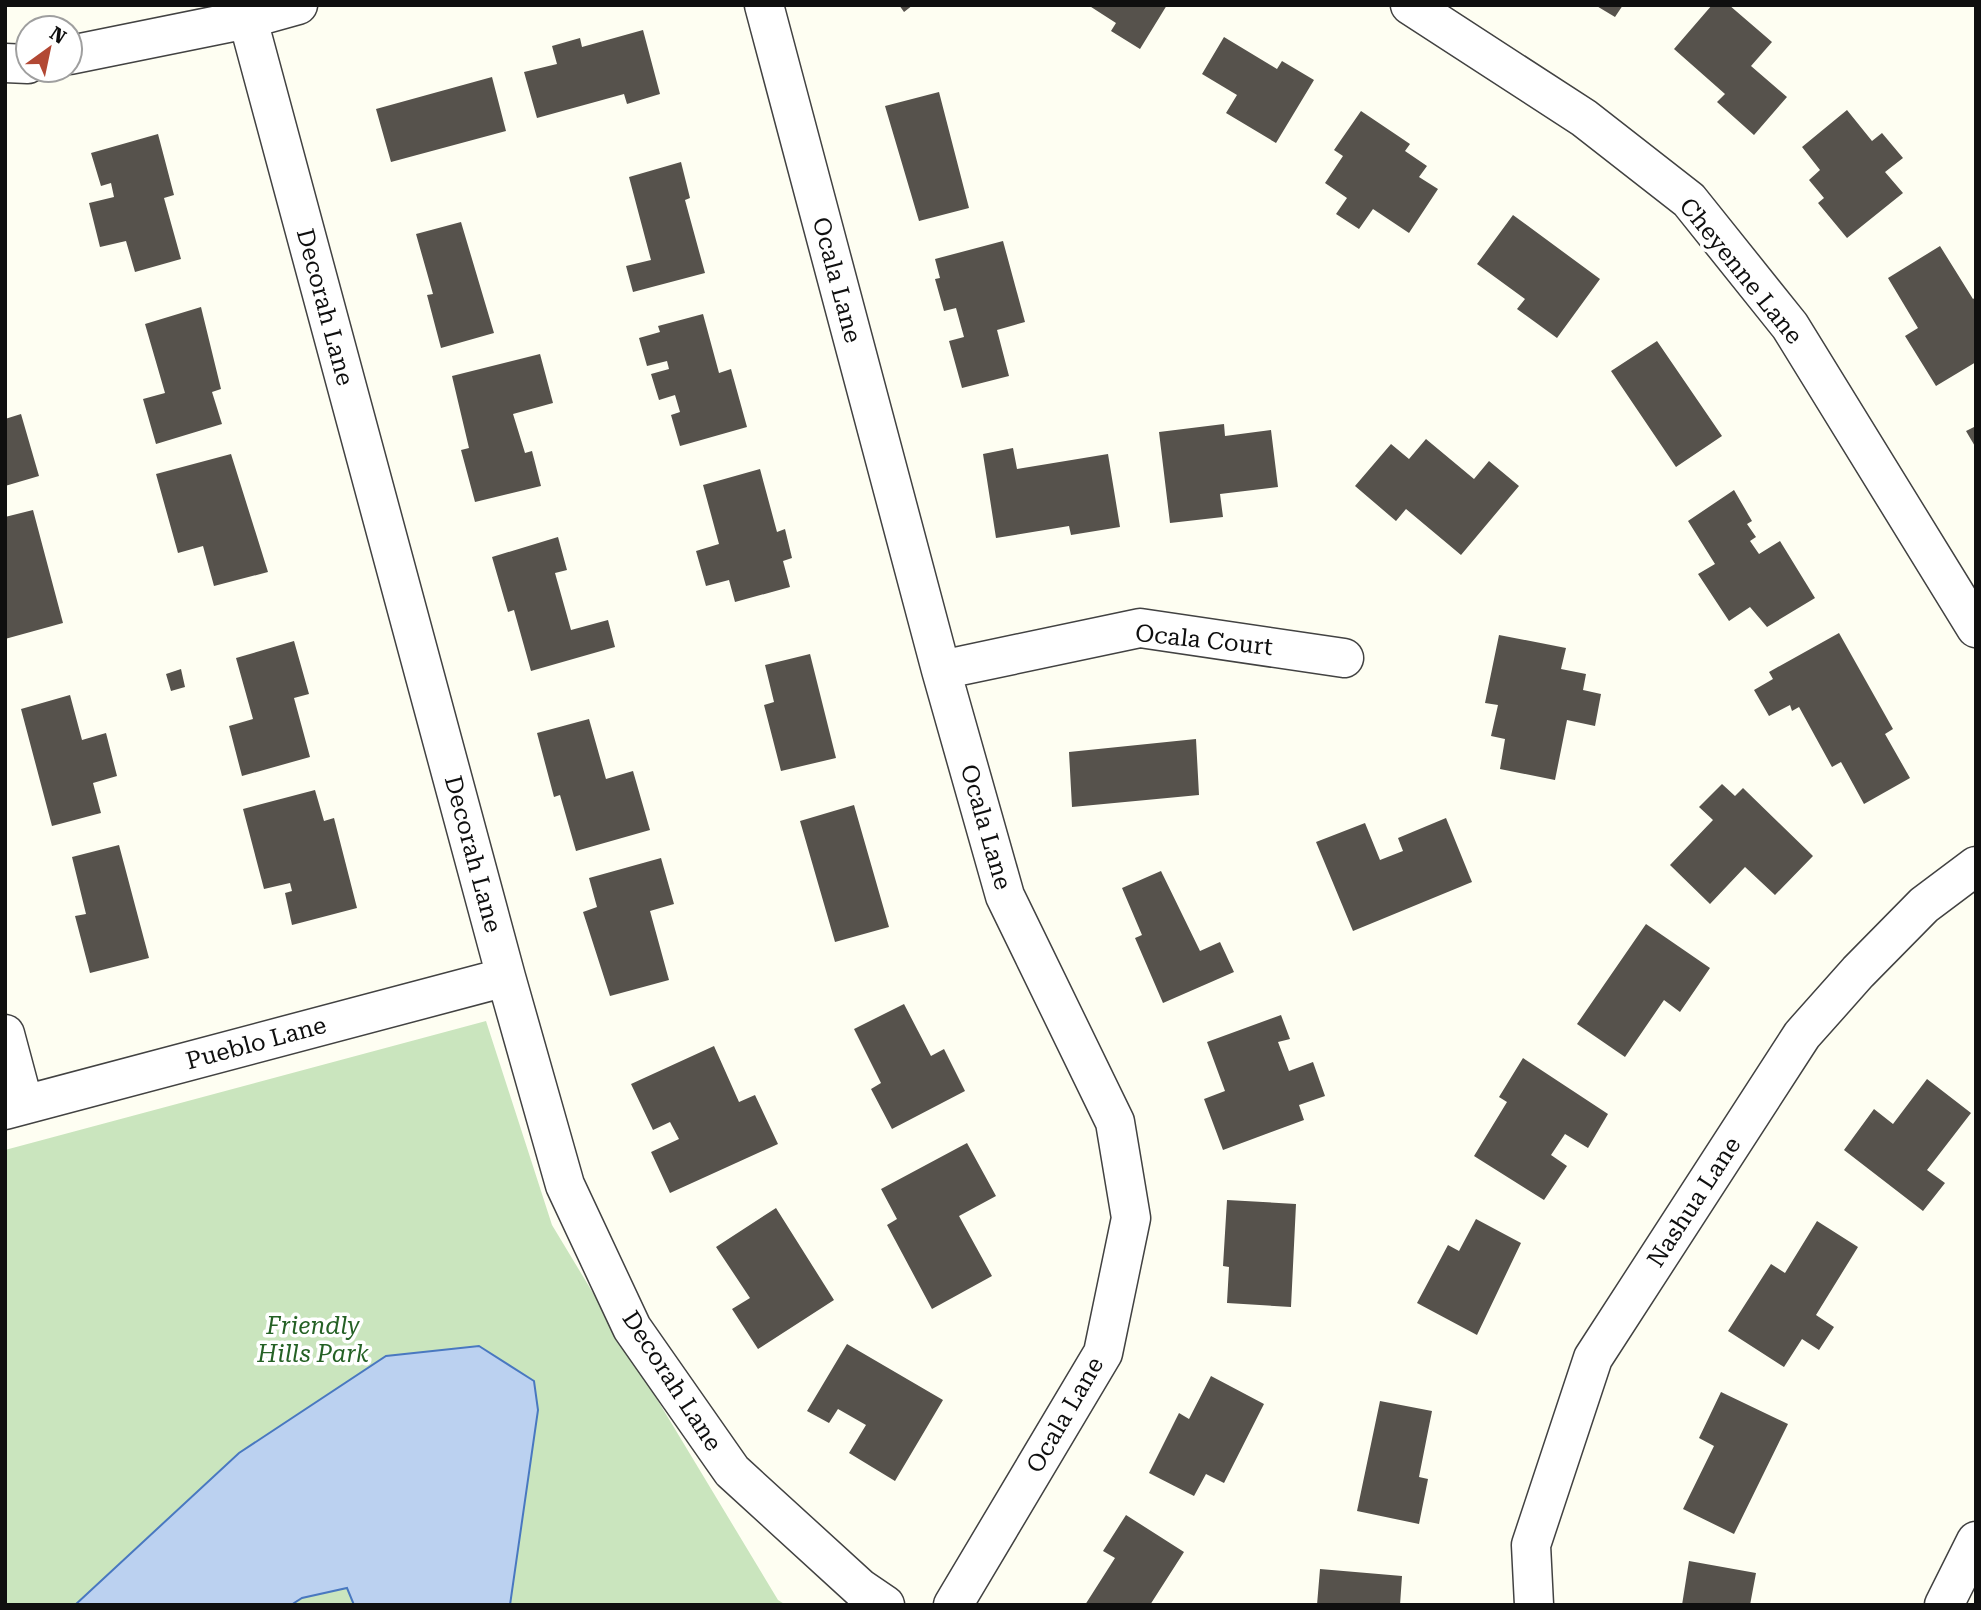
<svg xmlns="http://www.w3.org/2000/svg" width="1981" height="1610" font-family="'Roboto Serif',serif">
	<rect width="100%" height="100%" fill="#fefef2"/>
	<path fill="#cae5be" d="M 486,1021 L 552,1225 L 778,1600 L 786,1605 L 5,1605 L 5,1150 Z"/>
	<path fill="#bbd1f0" stroke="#4978c0" stroke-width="2" d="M 479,1346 L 534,1381 L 538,1410 L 510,1605 L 354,1605 L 347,1588 L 302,1598 L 291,1605 L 75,1605 L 239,1453 L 386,1356 Z"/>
	<path fill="#56524c" d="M 899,5 L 913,5 L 904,12 Z
		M 1088,5 L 1167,5 L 1140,49 L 1111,31 L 1116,23 Z
		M 1595,5 L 1623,5 L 1615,17 Z
		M 1712,5 L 1729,5 L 1772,42 L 1751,66 L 1787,97 L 1754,135 L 1717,102 L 1725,94 L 1674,49 Z
		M 643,30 L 660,94 L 627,104 L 624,94 L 537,118 L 524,72 L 557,64 L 552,46 L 580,38 L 582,47 Z
		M 1224,37 L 1277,69 L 1282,61 L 1314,80 L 1276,143 L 1226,113 L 1237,95 L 1202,74 Z
		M 492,77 L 506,131 L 391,162 L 376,109 Z
		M 939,92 L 969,208 L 919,221 L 885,106 Z
		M 1847,110 L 1872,141 L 1882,133 L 1903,158 L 1885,172 L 1903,193 L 1847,238 L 1818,203 L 1824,198 L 1809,180 L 1820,170 L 1802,147 Z
		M 1361,111 L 1410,144 L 1405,151 L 1427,166 L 1419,177 L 1438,189 L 1409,233 L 1373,209 L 1359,229 L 1336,214 L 1347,198 L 1325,183 L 1343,156 L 1334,150 Z
		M 158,134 L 174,195 L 164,198 L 181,259 L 135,272 L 126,241 L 100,247 L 89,203 L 114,197 L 111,183 L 101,186 L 91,153 Z
		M 681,162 L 690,198 L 685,200 L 705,273 L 633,292 L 626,266 L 651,260 L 629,177 Z
		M 1513,215 L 1600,279 L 1557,338 L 1517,309 L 1525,299 L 1477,264 Z
		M 461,222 L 494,333 L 441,348 L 427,295 L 433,294 L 416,234 Z
		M 1003,241 L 1025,322 L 997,330 L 1009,376 L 962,388 L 949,341 L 964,337 L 956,308 L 944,311 L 935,279 L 940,278 L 935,259 Z
		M 1940,246 L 1973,299 L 1976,297 L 1976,362 L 1936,386 L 1905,336 L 1918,328 L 1888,278 Z
		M 201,307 L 221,389 L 212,392 L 222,424 L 156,444 L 143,399 L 165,393 L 145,324 Z
		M 703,314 L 719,373 L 731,369 L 747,427 L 680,446 L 671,415 L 680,412 L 675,395 L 659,400 L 651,374 L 669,369 L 667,361 L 647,366 L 639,338 L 660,332 L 658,326 Z
		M 1657,341 L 1722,436 L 1676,467 L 1611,371 Z
		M 540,354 L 553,403 L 513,414 L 525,453 L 532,451 L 541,486 L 475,502 L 461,450 L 469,448 L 452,376 Z
		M 21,414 L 39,476 L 5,486 L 5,419 Z
		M 1224,424 L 1225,436 L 1271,430 L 1278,487 L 1220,494 L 1223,517 L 1170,523 L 1159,432 Z
		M 1976,426 L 1976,448 L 1966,431 Z
		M 1426,439 L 1474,479 L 1489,461 L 1519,486 L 1461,555 L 1406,509 L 1396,521 L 1355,486 L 1391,444 L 1409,459 Z
		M 1013,448 L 1017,469 L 1108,454 L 1120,527 L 1071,535 L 1069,526 L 996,538 L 983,454 Z
		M 231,454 L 268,572 L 214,586 L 203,546 L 178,553 L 156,474 Z
		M 760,469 L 777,532 L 785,529 L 792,558 L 783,561 L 790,587 L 735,602 L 729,580 L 706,586 L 696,551 L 719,544 L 703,485 Z
		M 1734,490 L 1752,521 L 1747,524 L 1756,537 L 1750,541 L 1759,554 L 1780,541 L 1815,598 L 1767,627 L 1750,607 L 1729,621 L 1698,574 L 1715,564 L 1688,521 Z
		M 33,510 L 63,623 L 5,639 L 5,517 Z
		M 558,537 L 567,570 L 555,573 L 571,630 L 608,620 L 615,647 L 531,671 L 514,610 L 508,612 L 492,557 Z
		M 1839,633 L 1893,729 L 1885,734 L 1910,778 L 1864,804 L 1841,762 L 1832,767 L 1799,707 L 1792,711 L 1790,705 L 1769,716 L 1754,690 L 1773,679 L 1769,672 Z
		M 1499,635 L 1566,648 L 1561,669 L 1586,674 L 1583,690 L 1601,694 L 1595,726 L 1567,720 L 1555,780 L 1500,769 L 1505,739 L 1491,736 L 1498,705 L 1485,703 Z
		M 294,641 L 309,694 L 294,698 L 310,757 L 242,776 L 229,726 L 253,719 L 236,658 Z
		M 810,654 L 836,758 L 781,771 L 764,705 L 774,702 L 765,665 Z
		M 181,669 L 185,687 L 171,691 L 166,674 Z
		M 70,695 L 82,740 L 106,733 L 117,776 L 93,783 L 101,813 L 52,826 L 21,709 Z
		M 589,719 L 606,779 L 633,771 L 650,830 L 576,851 L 560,795 L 554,797 L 537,733 Z
		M 1196,739 L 1199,795 L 1072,807 L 1069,752 Z
		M 1722,784 L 1735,796 L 1743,788 L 1813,856 L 1775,895 L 1745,867 L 1710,904 L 1670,865 L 1713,820 L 1699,807 Z
		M 315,790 L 324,821 L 334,818 L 357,908 L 292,925 L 285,893 L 292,891 L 290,883 L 264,889 L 243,809 Z
		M 854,805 L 889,927 L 835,942 L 800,821 Z
		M 1446,818 L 1472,882 L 1353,931 L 1316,842 L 1365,823 L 1380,860 L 1403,851 L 1398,838 Z
		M 119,845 L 149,958 L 90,973 L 75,916 L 86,914 L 72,857 Z
		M 661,858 L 674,904 L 650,911 L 669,980 L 610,996 L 583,912 L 597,907 L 589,878 Z
		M 1161,871 L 1200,951 L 1220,942 L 1234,972 L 1163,1003 L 1135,938 L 1142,935 L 1122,888 Z
		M 1646,924 L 1710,968 L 1680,1012 L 1664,1000 L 1625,1057 L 1577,1024 Z
		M 904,1004 L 931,1056 L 944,1049 L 965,1091 L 892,1129 L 871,1089 L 881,1083 L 854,1029 Z
		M 1281,1015 L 1290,1039 L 1278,1042 L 1289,1071 L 1313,1062 L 1325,1096 L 1299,1105 L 1304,1120 L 1223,1150 L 1204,1099 L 1225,1091 L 1207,1042 Z
		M 714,1046 L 739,1102 L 755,1095 L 778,1144 L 670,1193 L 651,1152 L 679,1139 L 670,1122 L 653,1130 L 631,1084 Z
		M 1523,1058 L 1608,1114 L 1588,1148 L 1565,1134 L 1551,1155 L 1567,1166 L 1544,1200 L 1474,1156 L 1507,1102 L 1499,1097 Z
		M 1927,1079 L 1971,1113 L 1927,1170 L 1945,1183 L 1923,1211 L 1844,1150 L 1874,1109 L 1893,1124 Z
		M 967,1143 L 996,1196 L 959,1216 L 992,1276 L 932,1309 L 887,1225 L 897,1219 L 881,1189 Z
		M 1227,1200 L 1296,1204 L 1291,1307 L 1227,1303 L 1229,1267 L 1223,1266 Z
		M 776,1208 L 834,1300 L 758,1349 L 732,1309 L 750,1298 L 716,1247 Z
		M 1476,1219 L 1521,1243 L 1477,1335 L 1417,1303 L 1448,1245 L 1459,1251 Z
		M 1817,1221 L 1858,1247 L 1816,1315 L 1834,1327 L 1819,1350 L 1802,1339 L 1784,1367 L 1728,1331 L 1771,1264 L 1785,1273 Z
		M 847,1344 L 943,1400 L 895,1481 L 849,1453 L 866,1425 L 838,1409 L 829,1423 L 807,1411 Z
		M 1211,1376 L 1264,1404 L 1224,1483 L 1206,1474 L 1194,1496 L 1149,1473 L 1179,1413 L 1189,1419 Z
		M 1721,1392 L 1788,1424 L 1734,1534 L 1683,1509 L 1714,1446 L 1699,1438 Z
		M 1380,1401 L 1432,1411 L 1419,1477 L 1428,1479 L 1419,1524 L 1357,1511 Z
		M 1126,1515 L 1184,1552 L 1150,1605 L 1085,1605 L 1115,1558 L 1103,1551 Z
		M 1689,1561 L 1756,1573 L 1750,1605 L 1682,1605 Z
		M 1320,1569 L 1402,1576 L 1400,1605 L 1317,1605 Z"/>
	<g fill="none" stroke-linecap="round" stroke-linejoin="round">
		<defs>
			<path id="minor" d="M 244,5 L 506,977 L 565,1185 L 632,1328 L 732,1471 L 860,1588 L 885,1605
				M 764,5 L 941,670 L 1005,896 L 1115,1122 L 1131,1218 L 1103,1353 L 953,1605
				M 1410,5 L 1584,118 L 1689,200 L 1790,326 L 1976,628
				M 70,55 L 248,19 L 298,5
				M 5,63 L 28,64
				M 941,670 L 1140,628 L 1344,658
				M 5,1034 L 24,1105
				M 5,1110 L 506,977
				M 1534,1605 L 1531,1545 L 1593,1358 L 1802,1035 L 1858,972 L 1924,905 L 1976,866
				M 1944,1605 L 1976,1541"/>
		</defs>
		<use href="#minor" stroke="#424242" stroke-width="41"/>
		<use href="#minor" stroke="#fff" stroke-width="38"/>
	</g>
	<g text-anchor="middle" stroke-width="7" stroke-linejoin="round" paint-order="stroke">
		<g font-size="24" fill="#0f0f0f" stroke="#fff">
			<text transform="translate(1741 271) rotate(51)" y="8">Cheyenne Lane</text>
			<text transform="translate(837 280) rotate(75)" y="8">Ocala Lane</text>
			<text transform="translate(325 307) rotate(75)" y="8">Decorah Lane</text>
			<text transform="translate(1204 640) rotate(6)" y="8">Ocala Court</text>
			<text transform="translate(986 827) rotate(74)" y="8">Ocala Lane</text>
			<text transform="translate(473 854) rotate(75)" y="8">Decorah Lane</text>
			<text transform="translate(256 1043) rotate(-15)" y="8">Pueblo Lane</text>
			<text transform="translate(1694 1202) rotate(-57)" y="8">Nashua Lane</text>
			<text transform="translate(672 1381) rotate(57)" y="8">Decorah Lane</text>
			<text transform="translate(1065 1415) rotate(-60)" y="8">Ocala Lane</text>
		</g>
		<g font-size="24" font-style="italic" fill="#256125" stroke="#fff">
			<text x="313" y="1334">Friendly<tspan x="313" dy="28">Hills Park</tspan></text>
		</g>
	</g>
	<rect width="1981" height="1610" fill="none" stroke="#0f0f0f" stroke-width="14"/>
	<g transform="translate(49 49) rotate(33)"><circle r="33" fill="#ffffff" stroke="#9f9f9f" stroke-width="2"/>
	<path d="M0-5L12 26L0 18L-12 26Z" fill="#b24834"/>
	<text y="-10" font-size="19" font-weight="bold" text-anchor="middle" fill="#0f0f0f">N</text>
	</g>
</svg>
